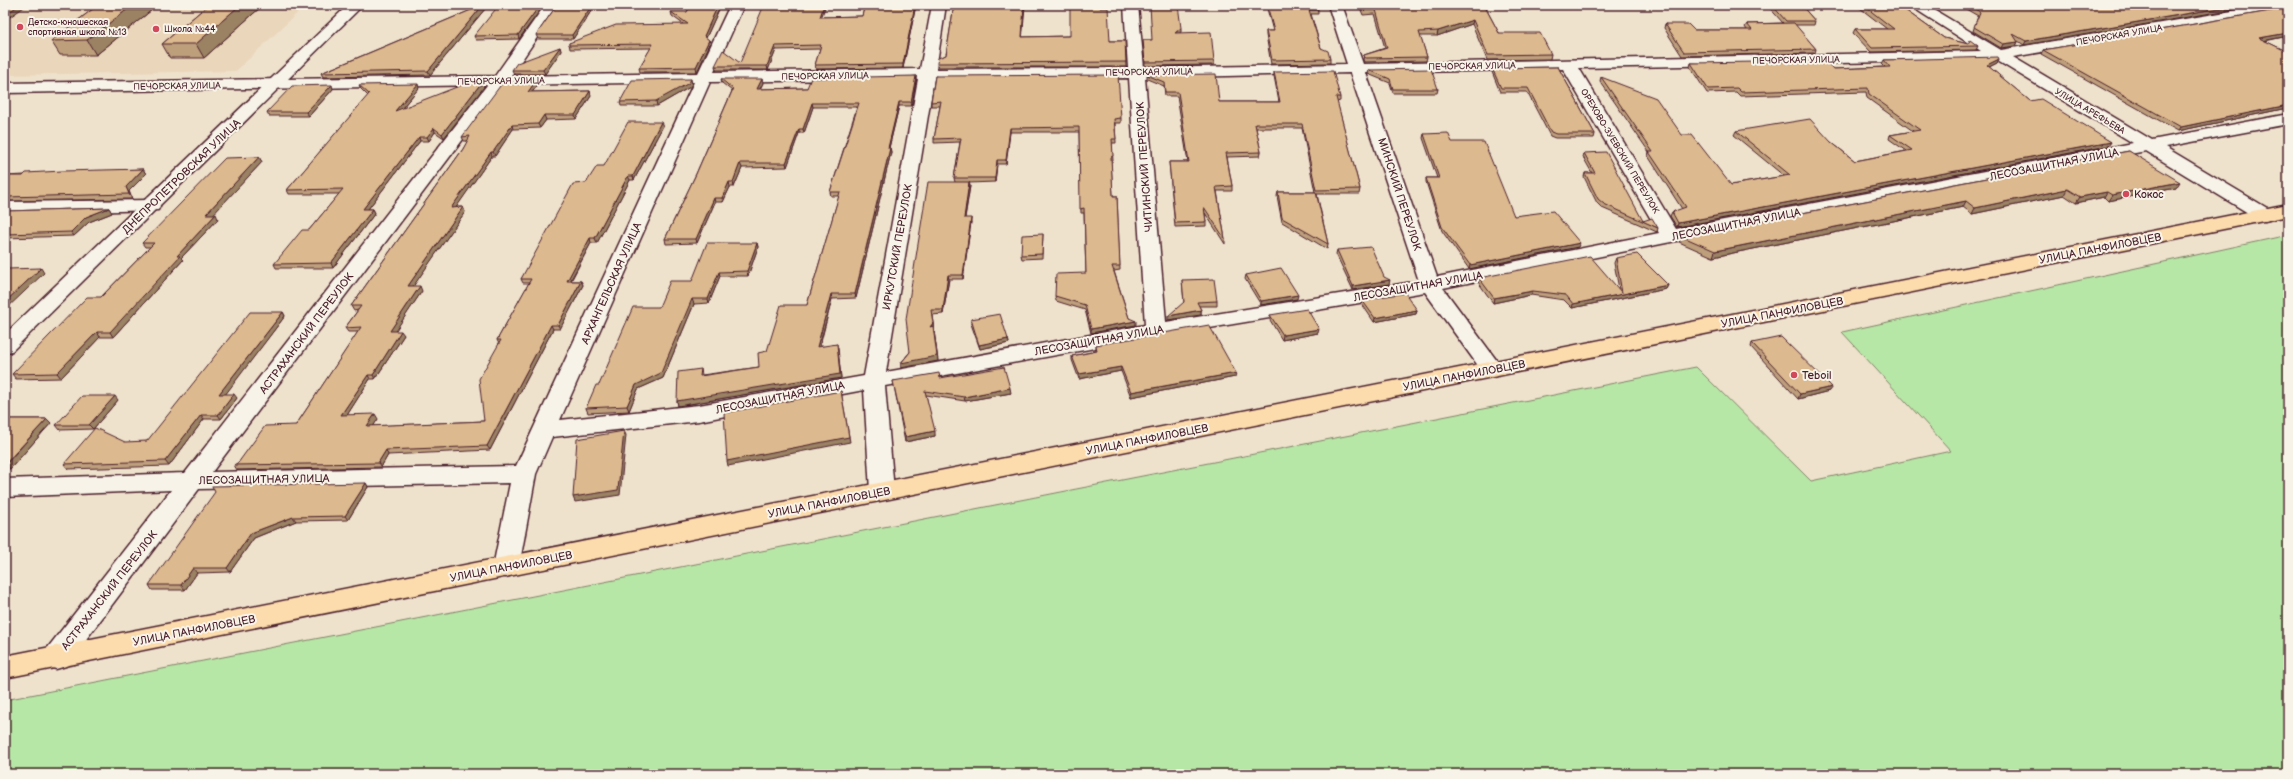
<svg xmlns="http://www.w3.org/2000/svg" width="2293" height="779" font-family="'Balsamiq Sans',sans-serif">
	<rect width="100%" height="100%" fill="#efe2cd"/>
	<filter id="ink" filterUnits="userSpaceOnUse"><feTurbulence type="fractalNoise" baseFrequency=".025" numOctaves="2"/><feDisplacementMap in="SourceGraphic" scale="8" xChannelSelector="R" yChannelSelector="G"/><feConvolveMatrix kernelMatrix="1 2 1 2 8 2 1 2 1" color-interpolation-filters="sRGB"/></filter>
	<g filter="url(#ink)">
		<path fill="#ead6ba" d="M 5,5 L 306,5 L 236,71 L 5,75 Z"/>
		<path fill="#b7e7a6" stroke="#808368" d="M 2288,235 L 2288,774 L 5,774 L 5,700 L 1696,367 L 1811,481 L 1951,451 L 1842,332 Z"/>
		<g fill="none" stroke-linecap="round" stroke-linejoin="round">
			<defs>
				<path id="street" d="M 545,5 L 559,5 L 511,76 L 698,73 L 730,5 L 744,5 L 714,72 L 920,69 L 932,5 L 946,5 L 936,69 L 1128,68 L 1124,5 L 1138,5 L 1144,68 L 1347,64 L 1328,5 L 1342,5 L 1363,64 L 1981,51 L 1909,5 L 1926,5 L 2001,50 L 2268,5 L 2288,5 L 2288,10 L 2013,57 L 2152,140 L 2288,114 L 2288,124 L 2165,147 L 2272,211 L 2274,215 L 2272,219 L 2265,221 L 2258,219 L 2146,151 L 1671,242 L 1443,288 L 1503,369 L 1500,374 L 1492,376 L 1484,374 L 1425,292 L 1156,337 L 885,386 L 894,491 L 890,497 L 882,500 L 874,497 L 870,491 L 864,390 L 699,421 L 552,437 L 536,474 L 519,567 L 515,574 L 506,577 L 497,574 L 493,567 L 510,483 L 199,489 L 66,666 L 56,669 L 46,666 L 42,658 L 46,650 L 171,490 L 5,497 L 5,479 L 185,473 L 487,85 L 5,93 L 5,83 L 495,76 ZM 1996,60 L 2133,143 L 1676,229 L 1579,68 ZM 1563,69 L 1659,233 L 1437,277 L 1366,73 ZM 1350,73 L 1419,281 L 1166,322 L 1145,78 ZM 1129,78 L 1145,325 L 886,372 L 934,79 ZM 918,79 L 864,376 L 699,405 L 560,420 L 710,82 ZM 694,82 L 516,466 L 212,472 L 504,85 Z
					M 151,200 L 158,202 L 160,206 L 158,210 L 5,214 L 5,202 Z"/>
				<path id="secondary" d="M 348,5 L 363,5 L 12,351 L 5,353 L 5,334 Z"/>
				<path id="primary" d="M 2288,204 L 2288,216 L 5,678 L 5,656 Z"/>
			</defs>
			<use href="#street" stroke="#4a1f2b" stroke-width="3"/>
			<use href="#secondary" stroke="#4a1f2b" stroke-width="3"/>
			<use href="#primary" stroke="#4a1f2b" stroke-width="3"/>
			<use href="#street" fill="#f7f3e8" fill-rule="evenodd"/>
			<use href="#secondary" fill="#f7f3e8" fill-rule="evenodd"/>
			<use href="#primary" fill="#fcdcac" fill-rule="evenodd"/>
		</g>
		<path fill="#be9f7b" stroke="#4a1f2b" d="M 98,5 L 158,5 L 96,55 L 60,55 L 51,41 Z
			M 208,5 L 263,5 L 204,58 L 170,58 L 162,44 Z
			M 483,5 L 485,9 L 430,75 L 323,77 L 321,73 Z
			M 544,5 L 519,39 L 476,40 L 474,36 Z
			M 557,5 L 595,5 L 573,39 L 538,39 L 536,35 Z
			M 691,5 L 721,5 L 706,38 L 709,40 L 710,44 L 697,72 L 640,72 L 639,68 L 651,48 L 570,49 L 569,43 L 683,24 L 672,16 L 671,12 L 687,12 Z
			M 865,5 L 916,5 L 903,68 L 816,69 L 815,65 L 820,49 L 776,50 L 768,70 L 716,70 L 715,66 L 740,63 L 822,17 L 862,16 Z
			M 954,5 L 1025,5 L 1022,37 L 1070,36 L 1100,8 L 1110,41 L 1125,41 L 1126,67 L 938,67 L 937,63 L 946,55 Z
			M 1266,5 L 1316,5 L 1318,10 L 1318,14 L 1311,14 L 1321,48 L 1330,59 L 1330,63 L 1271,64 L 1266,35 L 1266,31 L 1273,31 Z
			M 1359,5 L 1484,5 L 1499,33 L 1551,54 L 1550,59 L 1487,60 L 1472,24 L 1437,36 L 1420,36 L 1427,57 L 1426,61 L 1364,62 L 1363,60 L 1364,55 L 1385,48 L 1375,14 L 1363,15 Z
			M 1767,5 L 1801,5 L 1815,21 L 1814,25 L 1795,25 L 1816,49 L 1815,53 L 1682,56 L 1664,28 L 1665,24 L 1694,30 L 1747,30 L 1745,27 L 1747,24 L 1783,23 Z
			M 1856,5 L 1898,5 L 1944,38 L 1968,44 L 1978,46 L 1976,50 L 1871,52 L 1853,33 L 1855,29 L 1887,29 Z
			M 1959,5 L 2259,5 L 2024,45 L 2018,41 L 2016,46 L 2001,48 L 1973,31 L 1978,16 Z
			M 2288,8 L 2288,36 L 2265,41 L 2288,52 L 2288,109 L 2287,108 L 2178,131 L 2041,54 L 2043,50 Z
			M 1181,32 L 1180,33 L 1214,61 L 1214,65 L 1145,66 L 1143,40 L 1152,40 Z
			M 560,47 L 561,51 L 545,74 L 514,74 L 512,70 Z
			M 1999,59 L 1997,63 L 1989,67 L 2030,101 L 2111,142 L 2108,146 L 1677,227 L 1670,216 L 1672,212 L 1682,209 L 1648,156 L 1649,152 L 1600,81 L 1601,77 L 1682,135 L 1731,185 L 1784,176 L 1734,135 L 1736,131 L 1831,142 L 1855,161 L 1906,151 L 1889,139 L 1890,135 L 1913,131 L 1867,98 L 1866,92 L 1740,96 L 1736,92 L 1707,93 L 1690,67 L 1691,63 L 1833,69 L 1885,67 L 1882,64 L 1884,60 Z
			M 1558,67 L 1595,134 L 1594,138 L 1555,138 L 1550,136 L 1527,92 L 1500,92 L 1492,72 L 1492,68 Z
			M 1369,70 L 1438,89 L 1437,93 L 1393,93 L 1390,83 L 1368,74 Z
			M 1274,72 L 1340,97 L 1340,101 L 1337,102 L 1360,189 L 1359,194 L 1317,194 L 1328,244 L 1327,249 L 1282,222 L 1277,196 L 1278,192 L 1315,192 L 1302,128 L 1256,128 L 1261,152 L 1260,156 L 1227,157 L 1232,186 L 1232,191 L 1217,191 L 1225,239 L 1225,244 L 1205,213 L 1206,222 L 1206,226 L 1175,227 L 1169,162 L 1188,162 L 1177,96 L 1165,96 L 1164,86 L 1147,79 L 1147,75 L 1219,102 L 1279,102 L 1274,76 Z
			M 916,76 L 916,81 L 912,106 L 899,106 L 889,148 L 890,148 L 891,152 L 856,298 L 832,299 L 820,346 L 838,348 L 841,378 L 678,406 L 677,401 L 701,369 L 702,375 L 759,367 L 767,351 L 807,305 L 839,196 L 831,196 L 830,192 L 857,107 L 813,107 L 804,133 L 799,133 L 787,167 L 742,168 L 734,187 L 730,187 L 723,202 L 715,202 L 697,243 L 666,244 L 665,239 L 696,174 L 732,91 L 722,83 L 721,79 L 763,83 L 760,89 L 807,88 Z
			M 935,76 L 1121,118 L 1121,123 L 1115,123 L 1116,143 L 1112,143 L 1113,161 L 1111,161 L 1113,196 L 1117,196 L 1120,270 L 1114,271 L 1129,318 L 1136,325 L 1091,333 L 1085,310 L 1056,301 L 1055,296 L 1086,273 L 1084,213 L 1081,213 L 1079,132 L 1010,132 L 1006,164 L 997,164 L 995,182 L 969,183 L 970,186 L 965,218 L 971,222 L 963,279 L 949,279 L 943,314 L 932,315 L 938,361 L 901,368 L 901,363 L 910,352 L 955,182 L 954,178 L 960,142 L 934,143 L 934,139 L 940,106 L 931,106 L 931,102 Z
			M 482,82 L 484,87 L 444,138 L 435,132 L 429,141 L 420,141 L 368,209 L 373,209 L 375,213 L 333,268 L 276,268 L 274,264 L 309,230 L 339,194 L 289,194 L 287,190 L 368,96 L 361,89 L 359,85 L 419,88 L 402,108 Z
			M 535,82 L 537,86 L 532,92 L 590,91 L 591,96 L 576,119 L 546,120 L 540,128 L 513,129 L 495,156 L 492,156 L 456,207 L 463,207 L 465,212 L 413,286 L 422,291 L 395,331 L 404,335 L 375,379 L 370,379 L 347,415 L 378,419 L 373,426 L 484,421 L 499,344 L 497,340 L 529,283 L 523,283 L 521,279 L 586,183 L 604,166 L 663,126 L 634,180 L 630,180 L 597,243 L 591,243 L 571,281 L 581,281 L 583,285 L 560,329 L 553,329 L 490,450 L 388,455 L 381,467 L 237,470 L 234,465 L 296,425 L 358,332 L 348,332 L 345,328 L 358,310 L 354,311 L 351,306 L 463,149 L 468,141 L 464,141 L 462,137 Z
			M 692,84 L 690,87 L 657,106 L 621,106 L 620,102 Z
			M 333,89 L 309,116 L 269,116 L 267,112 Z
			M 1424,134 L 1452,142 L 1514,216 L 1578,247 L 1469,269 L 1442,231 L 1426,182 L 1426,178 L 1437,178 L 1423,138 Z
			M 2129,151 L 2176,188 L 2108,201 L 2104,197 L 2076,203 L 2064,195 L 1972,214 L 1963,207 L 1713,257 L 1679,242 L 1681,236 Z
			M 1584,153 L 1643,221 L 1658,228 L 1657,232 L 1602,208 L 1597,203 L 1584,177 L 1585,173 L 1592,173 L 1583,157 Z
			M 259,157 L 262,162 L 213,214 L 218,219 L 181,258 L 183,260 L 113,337 L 100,337 L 61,378 L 16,379 L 12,374 L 101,297 L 150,247 L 145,247 L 142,243 Z
			M 143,169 L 146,174 L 129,191 L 132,199 L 5,201 L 5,176 Z
			M 109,208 L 112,213 L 89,222 L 74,236 L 5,238 L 5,211 Z
			M 1043,234 L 1042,258 L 1022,259 L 1021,255 Z
			M 757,243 L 758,247 L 748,276 L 720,276 L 709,303 L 694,304 L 663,378 L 638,389 L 629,411 L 588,413 L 586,408 L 599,385 L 659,307 L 692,281 Z
			M 1337,250 L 1384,277 L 1389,284 L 1353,290 L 1336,254 Z
			M 1616,258 L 1668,285 L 1666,289 L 1572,308 L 1564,300 L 1531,295 L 1493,303 L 1478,282 L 1479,278 L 1619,289 L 1614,263 Z
			M 1246,275 L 1297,299 L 1261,305 L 1245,279 Z
			M 1182,280 L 1217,301 L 1217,306 L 1199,306 L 1201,310 L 1201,315 L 1168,320 L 1184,303 Z
			M 1362,300 L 1417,310 L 1416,314 L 1374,322 L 1362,304 Z
			M 283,312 L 285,316 L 225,394 L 237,398 L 221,419 L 204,419 L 169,466 L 68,469 L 64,464 L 147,441 Z
			M 1270,315 L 1318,333 L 1282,340 L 1270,320 Z
			M 971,319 L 1008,339 L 1009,343 L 980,349 L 971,324 Z
			M 1752,343 L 1829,391 L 1798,399 L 1751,347 Z
			M 1096,345 L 1235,377 L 1131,397 L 1121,371 L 1079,379 L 1072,360 L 1072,356 L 1096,351 Z
			M 940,378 L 1011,393 L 965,401 L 926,395 L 935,436 L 905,442 L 893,381 Z
			M 118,400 L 93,429 L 60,430 L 56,425 Z
			M 5,419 L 47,419 L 51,423 L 10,469 L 5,469 Z
			M 366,483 L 368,487 L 348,520 L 296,521 L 254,538 L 230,572 L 197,573 L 185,590 L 152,590 L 149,585 Z"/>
		<path fill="#9b8264" stroke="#4a1f2b" d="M 19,5 L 27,5 L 7,19 L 5,16 L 5,15 Z
			M 133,5 L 158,5 L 96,55 L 87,40 Z
			M 240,5 L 263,5 L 204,58 L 196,44 Z
			M 483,5 L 485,9 L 430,75 L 428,71 Z
			M 540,5 L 544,5 L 519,39 L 518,35 Z
			M 592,5 L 595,5 L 573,39 L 572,35 Z
			M 718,5 L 721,5 L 705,40 L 704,36 Z
			M 824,5 L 826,5 L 820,21 L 820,17 Z
			M 915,5 L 916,5 L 903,68 L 903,64 Z
			M 1024,5 L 1025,5 L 1022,41 L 1022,37 Z
			M 2238,5 L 2259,5 L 2024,45 L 2026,41 Z
			M 1473,20 L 1472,24 L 1437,36 L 1438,31 Z
			M 1181,28 L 1181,32 L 1175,37 L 1175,33 Z
			M 2288,33 L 2288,36 L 2257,42 L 2259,38 Z
			M 709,40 L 710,44 L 697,72 L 696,67 Z
			M 2018,42 L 2016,46 L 2001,48 L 2003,44 Z
			M 775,46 L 776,50 L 768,70 L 767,66 Z
			M 560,47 L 561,51 L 545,74 L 543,70 Z
			M 1999,59 L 1997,63 L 1985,69 L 1987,65 Z
			M 916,76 L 916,81 L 912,106 L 911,102 Z
			M 691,79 L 692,84 L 690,87 L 657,106 L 656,101 Z
			M 762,79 L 763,83 L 758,93 L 757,89 Z
			M 482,82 L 484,87 L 444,138 L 442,134 Z
			M 535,82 L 537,86 L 529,96 L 528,92 Z
			M 418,84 L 419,88 L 396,115 L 395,111 Z
			M 332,85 L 333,89 L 309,116 L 306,112 Z
			M 590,91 L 591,96 L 576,119 L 575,115 Z
			M 899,102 L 899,106 L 888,152 L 888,148 Z
			M 812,103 L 813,107 L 804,133 L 803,129 Z
			M 2288,105 L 2288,107 L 2287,108 L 2178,131 L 2181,127 Z
			M 544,115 L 546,120 L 540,128 L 538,124 Z
			M 661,122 L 663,126 L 634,180 L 633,176 Z
			M 512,125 L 513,129 L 495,156 L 493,152 Z
			M 434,128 L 435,132 L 429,141 L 427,137 Z
			M 1010,128 L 1010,132 L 1006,164 L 1006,160 Z
			M 799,129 L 799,133 L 787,167 L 786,163 Z
			M 419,137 L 420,141 L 365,213 L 363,209 Z
			M 2111,142 L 2108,146 L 1677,227 L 1678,223 Z
			M 890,148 L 891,152 L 856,298 L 855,294 Z
			M 491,152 L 492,156 L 453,212 L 451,208 Z
			M 259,157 L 262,162 L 209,219 L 206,214 Z
			M 997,160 L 997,164 L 995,182 L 995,178 Z
			M 740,163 L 742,168 L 734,187 L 733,182 Z
			M 143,169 L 146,174 L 129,191 L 132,199 L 129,194 L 126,187 Z
			M 628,176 L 630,180 L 597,243 L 595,238 Z
			M 729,182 L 730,187 L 723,202 L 722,198 Z
			M 969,182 L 970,186 L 964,222 L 964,218 Z
			M 2180,182 L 2176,188 L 2108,201 L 2112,195 Z
			M 2067,189 L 2064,195 L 1972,214 L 1975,208 Z
			M 2107,192 L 2104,197 L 2076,203 L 2080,197 Z
			M 714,198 L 715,202 L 697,243 L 696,239 Z
			M 1966,201 L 1963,207 L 1713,257 L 1715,251 Z
			M 463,207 L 465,212 L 410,291 L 408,286 Z
			M 109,208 L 112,213 L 89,222 L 74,236 L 71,232 L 86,217 Z
			M 373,209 L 375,213 L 333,268 L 331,263 Z
			M 216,214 L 218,219 L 181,258 L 183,260 L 113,337 L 110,332 L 177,256 Z
			M 971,218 L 971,222 L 963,279 L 963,275 Z
			M 590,238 L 591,243 L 568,285 L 567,281 Z
			M 757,243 L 758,247 L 748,276 L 747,271 Z
			M 1580,243 L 1578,247 L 1469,269 L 1470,265 Z
			M 41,268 L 44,273 L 5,310 L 5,302 Z
			M 719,272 L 720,276 L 709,303 L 708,299 Z
			M 948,275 L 949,279 L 943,314 L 943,310 Z
			M 1390,280 L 1389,284 L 1353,290 L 1353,286 Z
			M 581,281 L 583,285 L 560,329 L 558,325 Z
			M 1668,285 L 1666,289 L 1572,308 L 1573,304 Z
			M 420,286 L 422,291 L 392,336 L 390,331 Z
			M 1533,291 L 1531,295 L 1493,303 L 1494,298 Z
			M 831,294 L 832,299 L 818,351 L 817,347 Z
			M 1298,295 L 1297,299 L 1261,305 L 1261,301 Z
			M 692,299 L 694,304 L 663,378 L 638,389 L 629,411 L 627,406 L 636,385 Z
			M 1201,310 L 1201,315 L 1168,320 L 1168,316 Z
			M 1417,310 L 1416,314 L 1374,322 L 1375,318 Z
			M 283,312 L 285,316 L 222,399 L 219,394 Z
			M 1136,321 L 1136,325 L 1091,333 L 1091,329 Z
			M 933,323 L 938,361 L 901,368 L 901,363 Z
			M 551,325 L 553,329 L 490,450 L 487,446 Z
			M 1319,329 L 1318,333 L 1282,340 L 1283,335 Z
			M 401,331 L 404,335 L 375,379 L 373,375 Z
			M 97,332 L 100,337 L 61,378 L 57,373 Z
			M 1008,339 L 1009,343 L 980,349 L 979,345 Z
			M 837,344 L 841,378 L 678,406 L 677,401 Z
			M 1121,367 L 1121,371 L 1079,379 L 1079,374 Z
			M 1236,373 L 1235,377 L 1131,397 L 1131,392 Z
			M 368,375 L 370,379 L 344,420 L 341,415 Z
			M 1832,387 L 1829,391 L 1798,399 L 1800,394 Z
			M 1010,388 L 1011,393 L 965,401 L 964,397 Z
			M 841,391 L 850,442 L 728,466 L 727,461 Z
			M 234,394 L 237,398 L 221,419 L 218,415 Z
			M 115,396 L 118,400 L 93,429 L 89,425 Z
			M 375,414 L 378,419 L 370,431 L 367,426 Z
			M 201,415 L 204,419 L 169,466 L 165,461 Z
			M 47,419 L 51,423 L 10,469 L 6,464 Z
			M 624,431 L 626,435 L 620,495 L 575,502 L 573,497 Z
			M 935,431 L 935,436 L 905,442 L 905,437 Z
			M 386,450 L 388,455 L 381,467 L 378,463 Z
			M 366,483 L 368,487 L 348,520 L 345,516 Z
			M 293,517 L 296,521 L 254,538 L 230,572 L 227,568 L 251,533 Z
			M 193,568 L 197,573 L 185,590 L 181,585 Z"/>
		<path fill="#ddb98f" stroke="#4a1f2b" d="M 5,5 L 19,5 L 5,15 Z
			M 98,5 L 133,5 L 87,40 L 51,41 Z
			M 208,5 L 240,5 L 196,44 L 162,44 Z
			M 483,5 L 428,71 L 321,73 L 338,66 Z
			M 499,5 L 540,5 L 518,35 L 474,36 Z
			M 557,5 L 592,5 L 572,35 L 536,35 Z
			M 691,5 L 718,5 L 704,36 L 709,40 L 696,67 L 639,68 L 653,44 L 569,45 L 569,43 L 616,25 L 688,24 L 671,12 L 687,12 Z
			M 764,5 L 824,5 L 820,17 L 862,16 L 865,5 L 915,5 L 903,64 L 815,65 L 821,45 L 775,46 L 767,66 L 715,66 L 723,50 L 740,63 Z
			M 954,5 L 1024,5 L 1022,37 L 1070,36 L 1070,5 L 1100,5 L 1100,8 L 1108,8 L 1110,41 L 1125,41 L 1126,62 L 937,63 L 938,58 L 946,55 Z
			M 1150,5 L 1178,5 L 1181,28 L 1175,33 L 1211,32 L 1214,61 L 1145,62 L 1143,40 L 1152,40 Z
			M 1267,5 L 1316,5 L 1318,10 L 1309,10 L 1321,48 L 1328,51 L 1330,59 L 1272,60 L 1266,31 L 1274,31 Z
			M 1361,5 L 1484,5 L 1499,33 L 1540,33 L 1551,54 L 1488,55 L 1473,20 L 1438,31 L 1419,32 L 1427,57 L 1365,58 L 1364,55 L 1387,48 L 1376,10 L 1363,10 Z
			M 1772,5 L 1801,5 L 1815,21 L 1786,21 Z
			M 1863,5 L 1898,5 L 1944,38 L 1968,44 L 1970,40 L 1978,46 L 1872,48 L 1855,29 L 1894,29 Z
			M 1968,5 L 2238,5 L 2026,41 L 2013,34 L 2018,42 L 2003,44 L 1974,27 L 1980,12 Z
			M 2288,8 L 2288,33 L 2259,38 L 2288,52 L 2288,105 L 2181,127 L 2043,50 Z
			M 1794,23 L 1816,49 L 1684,52 L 1665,24 L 1688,24 L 1694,30 L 1752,30 L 1747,24 Z
			M 560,47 L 543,70 L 512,70 L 517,63 Z
			M 1998,57 L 1999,59 L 1987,65 L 2030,101 L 2041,99 L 2111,142 L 1678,223 L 1672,212 L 1686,207 L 1649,152 L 1653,152 L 1601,77 L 1656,98 L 1682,135 L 1692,135 L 1731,185 L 1790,175 L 1736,131 L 1810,119 L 1831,142 L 1855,161 L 1912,150 L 1890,135 L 1920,130 L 1869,94 L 1868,88 L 1741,92 L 1737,88 L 1708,89 L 1691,63 L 1826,61 L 1833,69 L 1890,67 L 1884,60 Z
			M 1558,67 L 1595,134 L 1556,134 L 1551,132 L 1528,88 L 1501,88 L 1492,68 Z
			M 1431,69 L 1438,89 L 1393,89 L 1390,79 L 1369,70 Z
			M 1333,71 L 1340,97 L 1336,97 L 1360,189 L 1316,190 L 1302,124 L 1255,124 L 1261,152 L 1226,153 L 1232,186 L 1216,187 L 1225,239 L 1204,207 L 1206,222 L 1175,223 L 1169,162 L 1189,162 L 1178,92 L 1165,92 L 1164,82 L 1147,75 L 1216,74 L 1219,102 L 1280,102 L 1274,72 Z
			M 1118,75 L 1121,118 L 1114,119 L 1116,139 L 1112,139 L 1113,156 L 1111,157 L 1113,196 L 1117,196 L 1120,266 L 1112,266 L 1129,318 L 1136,321 L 1091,329 L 1085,305 L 1055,296 L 1056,274 L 1086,273 L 1084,208 L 1080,209 L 1079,127 L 1010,128 L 1006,160 L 997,160 L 995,178 L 954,178 L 961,138 L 934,139 L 941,101 L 931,102 L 935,76 Z
			M 916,76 L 911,102 L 899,102 L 888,148 L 890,148 L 855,294 L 831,294 L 817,347 L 837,344 L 840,374 L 677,401 L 678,372 L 701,369 L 700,376 L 759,367 L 758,353 L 767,351 L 781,305 L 807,305 L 840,192 L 830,192 L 859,103 L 812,103 L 803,129 L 799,129 L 786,163 L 740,163 L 733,182 L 729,182 L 722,198 L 714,198 L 696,239 L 665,239 L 696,174 L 733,89 L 721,79 L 762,79 L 757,89 L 807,88 L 811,78 Z
			M 691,79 L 689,83 L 656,101 L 620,102 L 632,80 Z
			M 482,82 L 442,134 L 434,128 L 427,137 L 419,137 L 363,209 L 373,209 L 331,263 L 274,264 L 302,230 L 309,230 L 343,189 L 287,190 L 369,94 L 359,85 L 418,84 L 395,111 L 467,83 Z
			M 503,82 L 535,82 L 528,92 L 590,91 L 575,115 L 544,115 L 538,124 L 512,125 L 493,152 L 491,152 L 451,208 L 463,207 L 408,286 L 420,286 L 390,331 L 401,331 L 373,375 L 368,375 L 341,415 L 375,414 L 367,426 L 484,421 L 479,379 L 501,340 L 497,340 L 531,279 L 521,279 L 573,184 L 586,183 L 597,166 L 604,166 L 628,122 L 661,122 L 633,176 L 628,176 L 595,238 L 590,238 L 567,281 L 581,281 L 558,325 L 551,325 L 487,446 L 386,450 L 378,463 L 234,465 L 238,463 L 265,426 L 296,425 L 361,327 L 345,328 L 361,306 L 351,306 L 463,149 L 470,136 L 462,137 Z
			M 332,85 L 306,112 L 267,112 L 292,86 Z
			M 1448,133 L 1452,142 L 1484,142 L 1514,216 L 1553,211 L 1580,243 L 1470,265 L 1442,227 L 1426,178 L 1439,178 L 1424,134 Z
			M 2129,151 L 2180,182 L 2112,195 L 2107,192 L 2080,197 L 2067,189 L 1975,208 L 1966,201 L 1715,251 L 1681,236 Z
			M 1606,152 L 1643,221 L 1652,218 L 1658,228 L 1604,204 L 1598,199 L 1585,173 L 1595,173 L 1584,153 Z
			M 259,157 L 206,214 L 216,214 L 177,256 L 180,256 L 110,332 L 97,332 L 57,373 L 12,374 L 87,297 L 101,297 L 154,243 L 142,243 L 225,158 Z
			M 143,169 L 126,187 L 129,194 L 5,197 L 5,176 L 23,176 L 26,173 L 62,171 Z
			M 928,182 L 969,182 L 964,218 L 971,218 L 963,275 L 948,275 L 943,310 L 931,310 L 933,323 L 930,327 L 933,326 L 937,356 L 901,363 L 910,352 L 906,319 Z
			M 1278,192 L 1316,192 L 1328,244 L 1282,218 Z
			M 109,208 L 86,217 L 71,232 L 5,234 L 5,229 L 6,228 L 5,228 L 5,211 Z
			M 1043,234 L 1042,254 L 1021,255 L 1022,235 Z
			M 707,243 L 757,243 L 747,271 L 719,272 L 708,299 L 692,299 L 661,373 L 636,385 L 627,406 L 586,408 L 596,385 L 599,385 L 633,307 L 659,307 L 670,281 L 692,281 Z
			M 1371,247 L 1384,277 L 1390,280 L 1353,286 L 1337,250 Z
			M 1637,254 L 1668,285 L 1573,304 L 1566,295 L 1533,291 L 1494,298 L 1479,278 L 1590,256 L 1622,293 L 1616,258 Z
			M 41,268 L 5,302 L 5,272 L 8,269 Z
			M 1281,268 L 1298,295 L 1261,301 L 1246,275 Z
			M 1214,279 L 1217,301 L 1197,302 L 1201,310 L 1168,316 L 1184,302 L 1182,280 Z
			M 1405,293 L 1417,310 L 1375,318 L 1362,300 Z
			M 1307,309 L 1319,329 L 1283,335 L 1270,315 Z
			M 250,312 L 283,312 L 219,394 L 234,394 L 218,415 L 201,415 L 165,461 L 64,464 L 95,428 L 125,442 L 147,441 Z
			M 1000,314 L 1008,339 L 979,345 L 971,319 Z
			M 1209,325 L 1236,373 L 1131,392 L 1121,367 L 1079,374 L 1072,356 L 1097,351 L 1096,345 Z
			M 1781,337 L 1832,387 L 1800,394 L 1752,343 Z
			M 1004,367 L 1010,388 L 964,397 L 925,391 L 935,431 L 905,437 L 893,381 L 939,373 L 940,378 Z
			M 841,391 L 849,437 L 727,461 L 724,413 Z
			M 82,396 L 115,396 L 89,425 L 56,425 Z
			M 5,419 L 47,419 L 5,464 Z
			M 624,431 L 618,490 L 573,497 L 577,439 Z
			M 366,483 L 345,516 L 293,517 L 251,533 L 227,568 L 193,568 L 181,585 L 149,585 L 215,492 L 212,486 Z"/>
	</g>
	<g fill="#d1495b" stroke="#f7f3e8" stroke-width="1.5">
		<circle cx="20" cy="27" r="4"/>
		<circle cx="156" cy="29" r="4"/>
		<circle cx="2126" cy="194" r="4"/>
		<circle cx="1794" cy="375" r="4"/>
	</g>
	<g text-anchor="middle" stroke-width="4" stroke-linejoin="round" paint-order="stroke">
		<g font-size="9" fill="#4a1f2b" stroke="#f7f3e8" text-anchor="start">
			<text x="28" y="25">Детско-юношеская<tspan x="28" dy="10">спортивная школа №13</tspan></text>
			<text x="164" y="32">Школа №44</text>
		</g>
		<g font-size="9" fill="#4a1f2b" stroke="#f7f3e8">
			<text transform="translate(2119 35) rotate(-10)" y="3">ПЕЧОРСКАЯ УЛИЦА</text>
			<text transform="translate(1796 60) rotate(-1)" y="3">ПЕЧОРСКАЯ УЛИЦА</text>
			<text transform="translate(1472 66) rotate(-1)" y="3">ПЕЧОРСКАЯ УЛИЦА</text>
			<text transform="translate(1149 72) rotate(-1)" y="3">ПЕЧОРСКАЯ УЛИЦА</text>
			<text transform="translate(825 76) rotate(-1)" y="3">ПЕЧОРСКАЯ УЛИЦА</text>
			<text transform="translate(501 81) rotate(-1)" y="3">ПЕЧОРСКАЯ УЛИЦА</text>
			<text transform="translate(177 86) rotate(-1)" y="3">ПЕЧОРСКАЯ УЛИЦА</text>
			<text transform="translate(2090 111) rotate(31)" y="3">УЛИЦА АРЕФЬЕВА</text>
			<text transform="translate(1620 151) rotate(59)" y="3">ОРЕХОВО-ЗУЕВСКИЙ ПЕРЕУЛОК</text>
		</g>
		<g font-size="11" fill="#4a1f2b" stroke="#f7f3e8">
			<text transform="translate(2054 164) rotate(-11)" y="4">ЛЕСОЗАЩИТНАЯ УЛИЦА</text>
			<text transform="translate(1144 167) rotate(-94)" y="4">ЧИТИНСКИЙ ПЕРЕУЛОК</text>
			<text transform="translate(181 176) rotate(-44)" y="4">ДНЕПРОПЕТРОВСКАЯ УЛИЦА</text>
			<text transform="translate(1400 194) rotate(72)" y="4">МИНСКИЙ ПЕРЕУЛОК</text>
			<text transform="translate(1736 224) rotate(-11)" y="4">ЛЕСОЗАЩИТНАЯ УЛИЦА</text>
			<text transform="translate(897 247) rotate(-80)" y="4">ИРКУТСКИЙ ПЕРЕУЛОК</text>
			<text transform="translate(2100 248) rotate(-11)" y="4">УЛИЦА ПАНФИЛОВЦЕВ</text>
			<text transform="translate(611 283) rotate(-66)" y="4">АРХАНГЕЛЬСКАЯ УЛИЦА</text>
			<text transform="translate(1418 286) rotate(-10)" y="4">ЛЕСОЗАЩИТНАЯ УЛИЦА</text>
			<text transform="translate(1782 312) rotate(-11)" y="4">УЛИЦА ПАНФИЛОВЦЕВ</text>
			<text transform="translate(306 333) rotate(-53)" y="4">АСТРАХАНСКИЙ ПЕРЕУЛОК</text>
			<text transform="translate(1099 340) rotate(-10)" y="4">ЛЕСОЗАЩИТНАЯ УЛИЦА</text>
			<text transform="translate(1464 375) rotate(-11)" y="4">УЛИЦА ПАНФИЛОВЦЕВ</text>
			<text transform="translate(780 397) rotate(-11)" y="4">ЛЕСОЗАЩИТНАЯ УЛИЦА</text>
			<text transform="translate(1147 439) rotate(-11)" y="4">УЛИЦА ПАНФИЛОВЦЕВ</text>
			<text transform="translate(264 479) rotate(-1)" y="4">ЛЕСОЗАЩИТНАЯ УЛИЦА</text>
			<text transform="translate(829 502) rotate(-11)" y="4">УЛИЦА ПАНФИЛОВЦЕВ</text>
			<text transform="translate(511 566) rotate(-11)" y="4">УЛИЦА ПАНФИЛОВЦЕВ</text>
			<text transform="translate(109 590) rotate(-52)" y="4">АСТРАХАНСКИЙ ПЕРЕУЛОК</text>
			<text transform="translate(194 630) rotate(-11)" y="4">УЛИЦА ПАНФИЛОВЦЕВ</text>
		</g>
		<g font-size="11" fill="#4a1f2b" stroke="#f7f3e8" text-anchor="start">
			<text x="2134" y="198">Кокос</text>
			<text x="1802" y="379">Teboil</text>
		</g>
	</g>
	<rect width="2293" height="779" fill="none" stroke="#f7f3e8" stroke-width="20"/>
	<rect x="10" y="10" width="2273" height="759" fill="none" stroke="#4a1f2b" stroke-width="1.5" filter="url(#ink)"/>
</svg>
